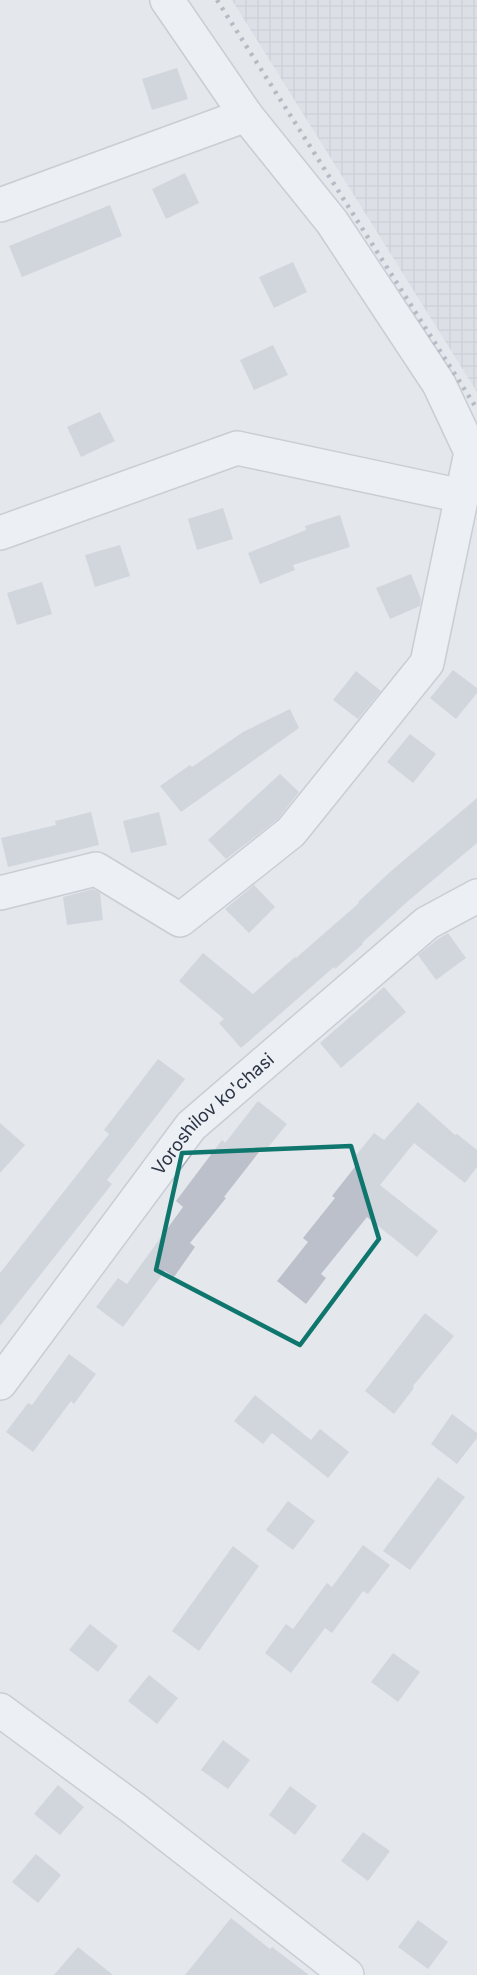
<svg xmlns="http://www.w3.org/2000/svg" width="477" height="1975" font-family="Inter,sans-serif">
	<defs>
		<pattern id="industrial-grid" width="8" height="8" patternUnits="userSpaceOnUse" patternTransform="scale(1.5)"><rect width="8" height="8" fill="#d2d6de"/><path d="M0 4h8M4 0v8" fill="none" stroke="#b4b8c0"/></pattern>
	</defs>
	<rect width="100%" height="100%" fill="#e4e7ec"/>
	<path fill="url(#industrial-grid)" d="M 232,0 L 477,0 L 477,392 Z"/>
	<path fill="#bbc0ca" d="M 177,68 L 188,99 L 152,110 L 142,79 Z
		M 185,173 L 199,203 L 166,219 L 152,189 Z
		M 110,205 L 122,236 L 22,277 L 9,246 Z
		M 293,262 L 307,292 L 274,308 L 259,277 Z
		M 273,345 L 288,375 L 254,390 L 240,360 Z
		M 100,412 L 115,441 L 81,457 L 67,427 Z
		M 223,508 L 233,539 L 197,550 L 188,519 Z
		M 340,515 L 350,547 L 293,565 L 295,570 L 260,584 L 248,553 L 306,530 L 305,526 Z
		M 120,545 L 130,576 L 95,587 L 85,555 Z
		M 411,574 L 421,599 L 420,606 L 390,619 L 376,588 Z
		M 42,582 L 52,614 L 17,625 L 7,593 Z
		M 453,670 L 477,688 L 477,693 L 456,719 L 430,698 Z
		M 356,671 L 381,691 L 358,719 L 333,700 Z
		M 290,709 L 299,728 L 181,812 L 160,786 L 190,765 L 192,767 L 243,732 Z
		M 410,734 L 436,754 L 413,783 L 387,762 Z
		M 280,774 L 299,792 L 278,819 L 226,859 L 208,840 Z
		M 477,798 L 477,843 L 407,902 L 362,943 L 363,944 L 335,969 L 334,967 L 241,1048 L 219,1023 L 224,1019 L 179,981 L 203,953 L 253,994 L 295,957 L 296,958 L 359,903 L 358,902 L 390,872 Z
		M 91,812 L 99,845 L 8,867 L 1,838 L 56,825 L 55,821 Z
		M 159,812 L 167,845 L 131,853 L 123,821 Z
		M 254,885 L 275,907 L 249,933 L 225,909 Z
		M 93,889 L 100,893 L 103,920 L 67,925 L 63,897 Z
		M 448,933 L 466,958 L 436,980 L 418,955 L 438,939 Z
		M 384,987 L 406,1012 L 341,1068 L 320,1043 Z
		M 158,1059 L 185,1079 L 107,1180 L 112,1184 L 0,1326 L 0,1273 L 109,1134 L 104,1130 Z
		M 258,1101 L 287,1124 L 266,1150 L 263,1147 L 224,1197 L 226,1198 L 190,1243 L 195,1247 L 174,1277 L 165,1271 L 123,1327 L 96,1307 L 118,1278 L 127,1284 L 183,1207 L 176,1201 L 222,1140 L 225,1143 Z
		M 418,1102 L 455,1135 L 457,1134 L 477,1150 L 477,1167 L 465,1183 L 414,1143 L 380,1185 L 438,1231 L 417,1257 L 367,1217 L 321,1274 L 326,1278 L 306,1304 L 277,1281 L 308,1242 L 303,1238 L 335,1198 L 332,1196 L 358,1163 L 353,1159 L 374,1133 L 384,1140 Z
		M 0,1123 L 25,1145 L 0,1173 Z
		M 425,1313 L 454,1336 L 413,1386 L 414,1388 L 394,1414 L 365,1391 Z
		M 69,1354 L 96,1374 L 74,1404 L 71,1401 L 33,1452 L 6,1432 L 28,1403 L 32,1405 Z
		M 255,1395 L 311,1440 L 320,1429 L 349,1452 L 328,1478 L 272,1433 L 263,1444 L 234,1421 Z
		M 452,1414 L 477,1433 L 477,1438 L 457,1464 L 431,1444 Z
		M 438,1477 L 465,1497 L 410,1570 L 383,1551 Z
		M 288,1501 L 315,1521 L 293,1550 L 266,1530 Z
		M 363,1545 L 390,1565 L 368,1594 L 363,1591 L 332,1633 L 325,1628 L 291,1673 L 265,1653 L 286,1624 L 293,1629 L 327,1583 L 332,1587 Z
		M 233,1546 L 259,1566 L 199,1651 L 172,1631 Z
		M 90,1624 L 118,1646 L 98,1672 L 69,1650 Z
		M 393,1653 L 420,1672 L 398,1702 L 371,1682 Z
		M 149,1675 L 178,1698 L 157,1724 L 128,1701 Z
		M 223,1740 L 250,1760 L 228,1789 L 201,1770 Z
		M 58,1785 L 84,1807 L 60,1835 L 34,1814 Z
		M 290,1786 L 317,1806 L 295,1835 L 269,1815 Z
		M 363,1832 L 390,1851 L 368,1881 L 341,1861 Z
		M 36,1854 L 61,1875 L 38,1903 L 12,1882 Z
		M 231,1918 L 270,1949 L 272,1947 L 309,1975 L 185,1975 Z
		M 418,1920 L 448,1942 L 428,1969 L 398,1947 Z
		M 78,1947 L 113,1975 L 54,1975 Z"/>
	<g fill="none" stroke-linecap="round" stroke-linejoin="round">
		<defs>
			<g id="minor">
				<path d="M 0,205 L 246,115"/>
				<path d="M 0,533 L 237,448 L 462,496"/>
				<path d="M 0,893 L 96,869 L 180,920 L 291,832 L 427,663 L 471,452 L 439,384 L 332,222 L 246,115 L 167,0"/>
				<path id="s1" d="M 0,1383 L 191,1126 L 427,923 L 477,896"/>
				<path d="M 0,1710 L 133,1808 L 347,1975"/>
			</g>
		</defs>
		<use href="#minor" stroke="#a9aeb7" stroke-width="36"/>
		<use href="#minor" stroke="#f7f8fa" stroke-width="33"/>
		<path stroke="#7d8696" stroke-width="4.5" stroke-dasharray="3 6" stroke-linecap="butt" d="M 217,0 L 477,409"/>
	</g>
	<path d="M0 0H477V1975H0ZM 351,1146 L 379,1239 L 300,1345 L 156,1270 L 182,1153 Z" fill="#e4e7ec" fill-opacity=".55" fill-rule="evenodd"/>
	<path fill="none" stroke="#0f766e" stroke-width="4.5" stroke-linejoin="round" d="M 351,1146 L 379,1239 L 300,1345 L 156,1270 L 182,1153 Z"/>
	<g text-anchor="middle" stroke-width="6" stroke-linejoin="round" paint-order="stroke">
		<g font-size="18" fill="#2b3445" stroke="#f4f6f9">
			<text dy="6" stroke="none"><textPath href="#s1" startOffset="344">Voroshilov ko'chasi</textPath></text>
		</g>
	</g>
</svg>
